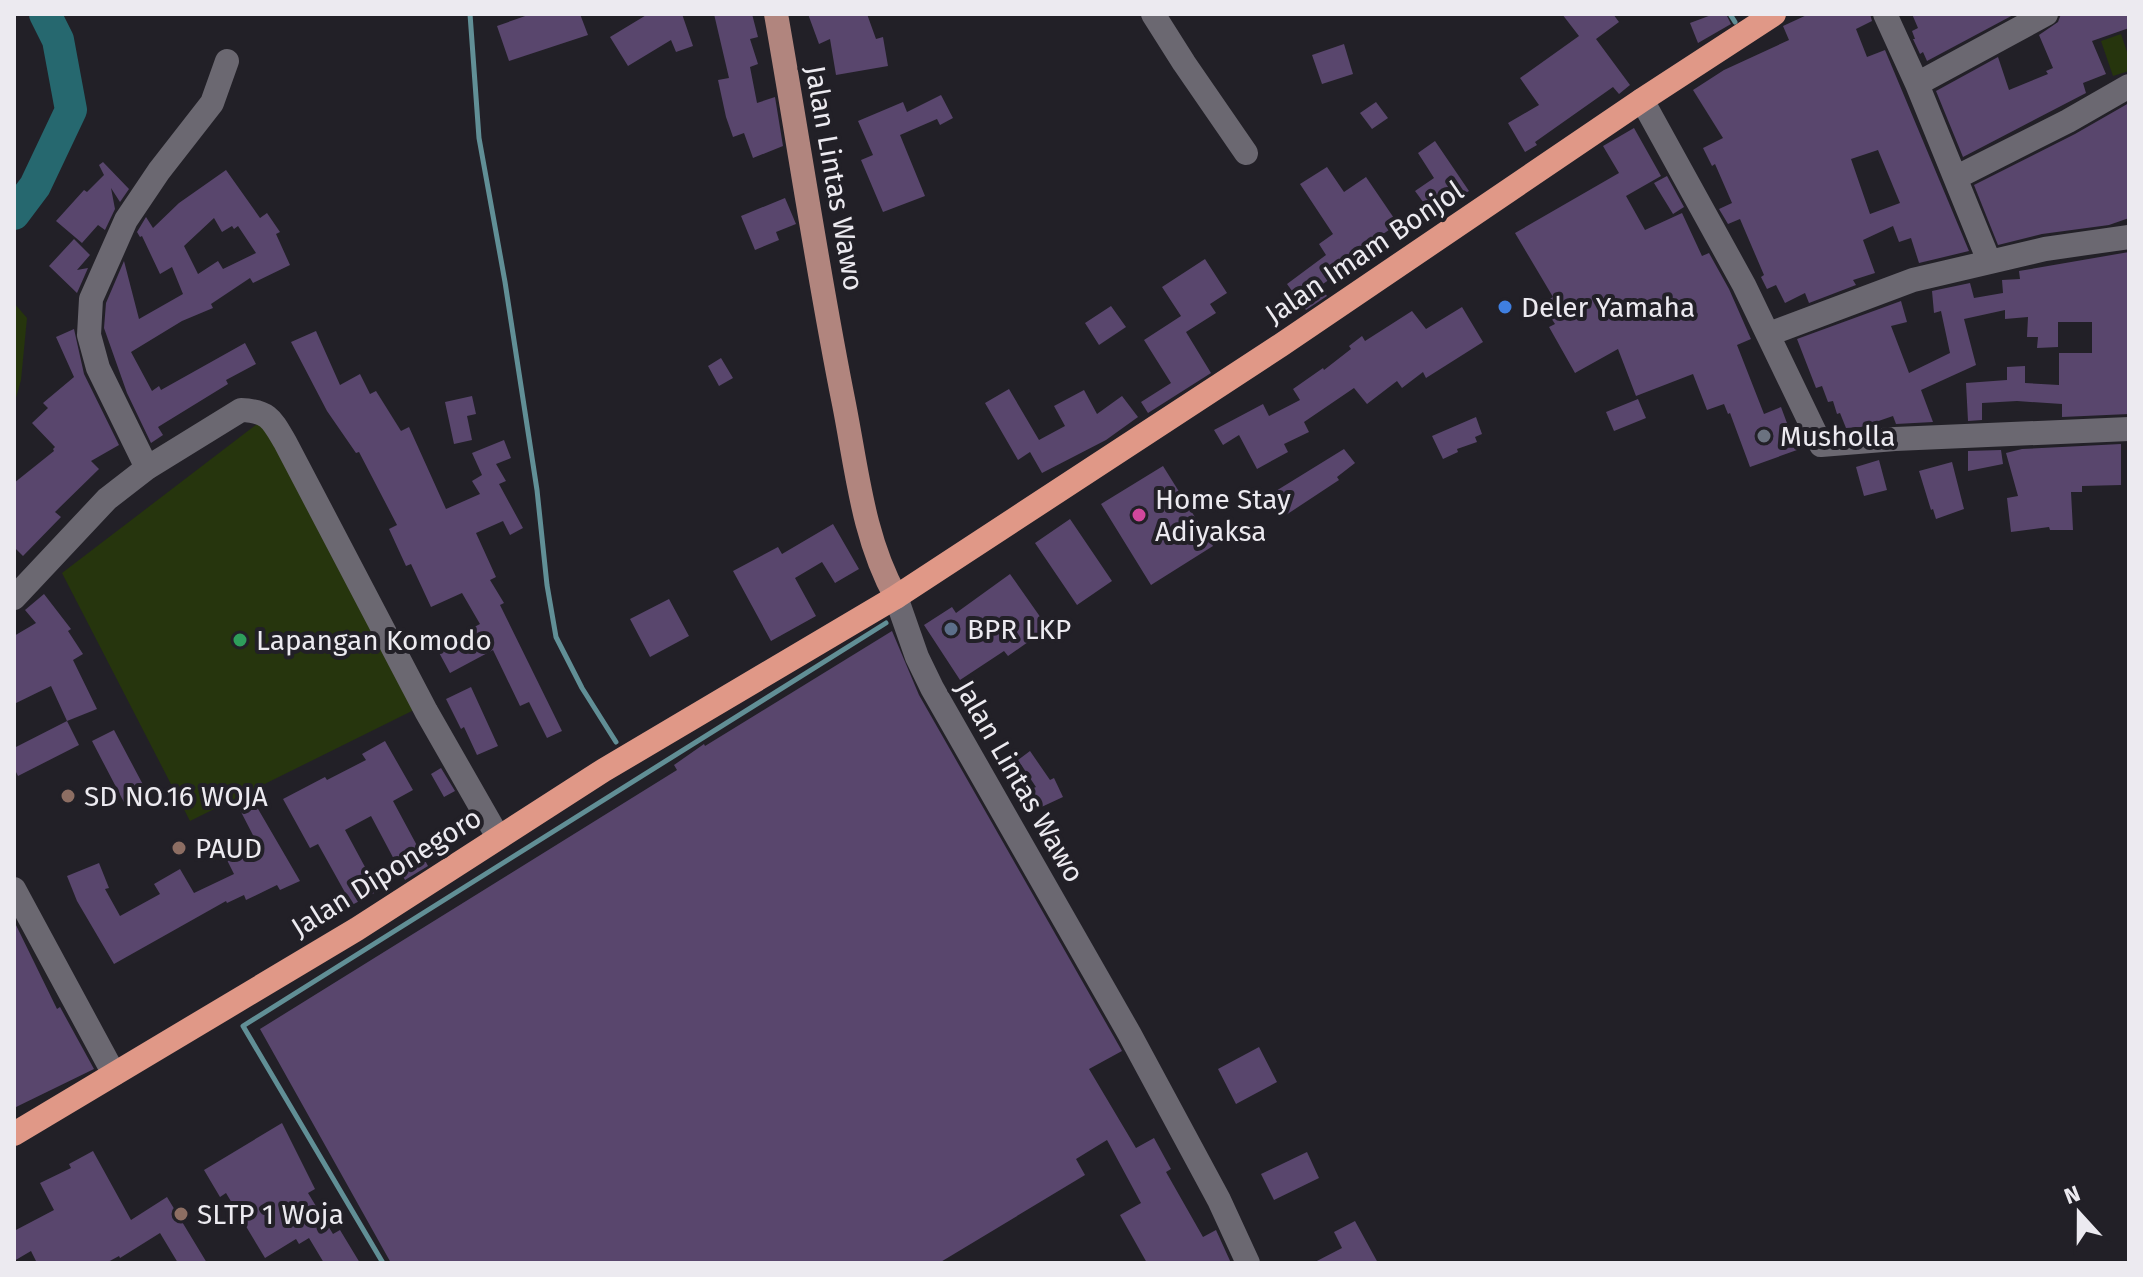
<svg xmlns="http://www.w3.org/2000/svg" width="2143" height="1277" font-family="'Fira Sans',sans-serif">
	<rect width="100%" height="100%" fill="#222027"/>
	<path fill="#26350d" d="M 2121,34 L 2129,58 L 2129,71 L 2113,76 L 2101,41 Z
		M 14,303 L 27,318 L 21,380 L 14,405 Z
		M 265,418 L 420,707 L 190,821 L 62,573 Z"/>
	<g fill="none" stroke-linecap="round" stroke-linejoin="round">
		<path stroke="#618f96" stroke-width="5" d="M 470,14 L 479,138 L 505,282 L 537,490 L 547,585 L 556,637 L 582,688 L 616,742
			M 1730,14 L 1735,22
			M 383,1263 L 243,1026 L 886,623"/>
		<path stroke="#26686f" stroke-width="32" d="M 14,214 L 35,186 L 71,110 L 58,40 L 45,14"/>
	</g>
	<path fill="#59466d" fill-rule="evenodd" d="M 531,14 L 580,14 L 588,35 L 509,61 L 497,26 Z
		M 648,14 L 682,14 L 693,46 L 676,52 L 671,40 L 628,66 L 610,37 Z
		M 714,14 L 752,14 L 758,37 L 750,39 L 758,64 L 750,67 L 757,103 L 775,97 L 783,146 L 753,158 L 744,133 L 733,137 L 726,117 L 718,80 L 729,78 Z
		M 808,14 L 867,14 L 876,39 L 883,37 L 888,66 L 836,75 L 830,39 L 819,44 Z
		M 1562,14 L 1613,14 L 1619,22 L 1596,39 L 1630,85 L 1619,94 L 1613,87 L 1535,142 L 1537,145 L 1525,152 L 1508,123 L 1539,105 L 1520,78 L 1579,36 Z
		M 1714,14 L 1726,14 L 1731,24 L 1698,43 L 1690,23 Z
		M 1809,14 L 1870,14 L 1872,21 L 1856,29 L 1867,57 L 1885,50 L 1969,251 L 1919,263 L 1911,238 L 1899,242 L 1893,226 L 1863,240 L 1875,273 L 1853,280 L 1856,285 L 1809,303 L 1805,293 L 1785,303 L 1776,285 L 1767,289 L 1761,277 L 1764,275 L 1740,219 L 1728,224 L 1719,209 L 1732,203 L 1715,164 L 1712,166 L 1703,148 L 1723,138 L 1693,90 L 1724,70 L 1789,40 L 1783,26 ZM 1878,150 L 1900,203 L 1870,214 L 1851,159 Z
		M 1912,14 L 2015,14 L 1927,61 L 1923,52 L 1920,54 L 1913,39 L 1915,39 L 1912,31 L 1918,28 Z
		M 2061,14 L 2129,14 L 2129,28 L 2092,41 L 2106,74 L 2083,83 L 2086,93 L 1963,157 L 1936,91 L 1998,57 L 2009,90 L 2048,74 L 2046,71 L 2053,68 L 2039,35 L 2058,22 Z
		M 1344,44 L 1353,74 L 1322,84 L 1312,55 Z
		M 941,95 L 953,118 L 940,125 L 937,119 L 900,135 L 925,196 L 883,212 L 861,160 L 873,155 L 858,121 L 903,102 L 907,112 Z
		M 1376,102 L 1388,118 L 1372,129 L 1360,113 Z
		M 2129,103 L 2129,218 L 2109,225 L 2042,234 L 1998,245 L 1974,185 L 2075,134 Z
		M 1634,128 L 1661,176 L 1626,196 L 1645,230 L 1682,213 L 1702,256 L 1709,253 L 1729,289 L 1751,339 L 1737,345 L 1764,414 L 1781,407 L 1797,450 L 1750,467 L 1730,413 L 1728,414 L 1724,404 L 1707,410 L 1693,374 L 1636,396 L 1618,349 L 1575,373 L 1549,327 L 1555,324 L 1542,304 L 1553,297 L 1515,233 L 1619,173 L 1603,146 Z
		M 1435,141 L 1469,191 L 1432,214 L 1415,191 L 1434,178 L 1418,153 Z
		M 103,162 L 129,189 L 120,202 L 111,188 L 115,209 L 105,230 L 98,225 L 82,243 L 56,221 L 84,190 L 87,192 L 104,175 L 99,165 Z
		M 1327,167 L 1344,192 L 1366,177 L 1398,224 L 1374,240 L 1378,246 L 1320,286 L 1327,296 L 1306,310 L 1287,284 L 1326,255 L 1319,244 L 1333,234 L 1300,184 Z
		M 226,170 L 260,218 L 267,213 L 280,232 L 276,234 L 290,265 L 253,283 L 250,278 L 211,304 L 213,308 L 182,321 L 131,352 L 152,391 L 159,386 L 161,390 L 245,343 L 256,364 L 226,380 L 228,384 L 158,427 L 163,435 L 151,443 L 127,393 L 104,328 L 106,303 L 124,261 L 139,319 L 183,294 L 172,267 L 160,274 L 142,236 L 140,237 L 137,232 L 146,217 L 153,228 L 179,203 ZM 214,218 L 222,232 L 232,226 L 234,229 L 238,226 L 256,253 L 223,269 L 218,261 L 198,274 L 184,246 Z
		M 1667,176 L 1684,207 L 1673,214 L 1654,183 Z
		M 785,198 L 796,224 L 776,232 L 779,240 L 755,250 L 741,216 Z
		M 74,239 L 90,255 L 77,270 L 88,268 L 77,293 L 49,266 Z
		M 2129,252 L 2129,414 L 2062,417 L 2062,404 L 2017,401 L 1982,403 L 1982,420 L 1968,421 L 1966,383 L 2007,380 L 2007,367 L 2025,366 L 2025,383 L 2059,385 L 2059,353 L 2092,353 L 2092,322 L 2058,322 L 2058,347 L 2037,348 L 2038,337 L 2027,337 L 2028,317 L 2005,319 L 2005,310 L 1964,319 L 1976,365 L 1921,390 L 1933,422 L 1896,424 L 1893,416 L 1861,427 L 1846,428 L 1840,413 L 1837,414 L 1833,401 L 1828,402 L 1822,386 L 1816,388 L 1797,339 L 1901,301 L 1907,322 L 1891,326 L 1909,373 L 1950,353 L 1941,311 L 1934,313 L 1932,291 L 1970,283 L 1974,298 L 2003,293 L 2002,280 L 2020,279 L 2019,271 Z
		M 1205,259 L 1227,293 L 1210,304 L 1216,313 L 1186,332 L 1211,373 L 1148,413 L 1141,402 L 1171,383 L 1144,340 L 1181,316 L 1162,287 Z
		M 1111,306 L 1126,327 L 1099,345 L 1085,323 Z
		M 1462,307 L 1483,342 L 1426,378 L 1423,372 L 1402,388 L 1397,381 L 1367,404 L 1354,388 L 1304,422 L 1309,432 L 1284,444 L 1288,452 L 1257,469 L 1239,435 L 1223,445 L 1214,430 L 1263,404 L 1269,416 L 1300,400 L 1293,389 L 1323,368 L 1324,370 L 1351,349 L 1349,346 L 1362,336 L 1365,341 L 1412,311 L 1426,329 Z
		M 74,329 L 84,374 L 119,445 L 91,461 L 99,469 L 55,512 L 61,517 L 23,556 L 14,547 L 14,483 L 54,451 L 53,449 L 55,447 L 32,423 L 48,408 L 43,403 L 74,377 L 56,337 Z
		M 316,331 L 340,385 L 360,374 L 370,394 L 376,391 L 401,431 L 409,427 L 446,509 L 480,494 L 472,481 L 482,475 L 472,453 L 504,440 L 511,458 L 496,464 L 506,481 L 499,484 L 523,528 L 510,535 L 503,521 L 476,533 L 496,577 L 490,580 L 504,603 L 500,605 L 562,731 L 547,738 L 529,702 L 520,706 L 493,650 L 450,673 L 436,647 L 480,624 L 462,593 L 431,607 L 411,564 L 406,566 L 389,529 L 397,525 L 359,452 L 356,453 L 327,411 L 291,342 Z
		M 721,358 L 733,378 L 719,386 L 708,366 Z
		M 1009,389 L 1039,440 L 1065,426 L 1054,406 L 1084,390 L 1097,414 L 1122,396 L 1138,417 L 1106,440 L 1042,473 L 1030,452 L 1018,460 L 985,403 Z
		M 472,396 L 476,414 L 467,416 L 472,440 L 454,444 L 445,402 Z
		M 1638,399 L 1646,418 L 1614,431 L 1606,412 Z
		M 1476,417 L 1482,434 L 1475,437 L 1477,442 L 1457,449 L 1458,452 L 1443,459 L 1432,436 Z
		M 2121,444 L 2121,485 L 2082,486 L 2082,492 L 2071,492 L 2073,530 L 2050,530 L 2049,527 L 2011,532 L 2007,498 L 2018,496 L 2006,453 L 2022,449 Z
		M 1344,449 L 1355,463 L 1337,477 L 1339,480 L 1286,515 L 1271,494 Z
		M 2001,450 L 2003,464 L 1968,471 L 1968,451 Z
		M 1879,460 L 1887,490 L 1864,496 L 1856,467 Z
		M 1952,462 L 1964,509 L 1936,519 L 1933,509 L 1931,510 L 1919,471 Z
		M 1163,466 L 1213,546 L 1151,585 L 1101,504 Z
		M 1070,519 L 1112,581 L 1077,605 L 1035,543 Z
		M 833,524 L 859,569 L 835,583 L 822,562 L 795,578 L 816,616 L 771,641 L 733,571 L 778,547 L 782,554 Z
		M 1010,574 L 1048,628 L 1008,656 L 1004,651 L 960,680 L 924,625 L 952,607 L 956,613 Z
		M 44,594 L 71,629 L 68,631 L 83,654 L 73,660 L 97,709 L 67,721 L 51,686 L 14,704 L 14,636 L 36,623 L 25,610 Z
		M 669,599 L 689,636 L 650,657 L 630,619 Z
		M 892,631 L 919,695 L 1122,1051 L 1089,1069 L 1136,1148 L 1154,1138 L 1171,1169 L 1166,1172 L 1203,1237 L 1216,1230 L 1231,1263 L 1147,1263 L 1120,1215 L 1141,1203 L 1107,1140 L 1076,1159 L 1085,1175 L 939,1263 L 391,1263 L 260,1029 L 677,770 L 674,765 L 704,744 L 705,746 Z
		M 471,687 L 498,746 L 477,755 L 464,727 L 461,729 L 446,699 Z
		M 67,721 L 79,745 L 18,776 L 14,768 L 14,748 Z
		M 114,730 L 149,796 L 127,808 L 92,741 Z
		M 385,741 L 413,790 L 393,801 L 428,866 L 405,880 L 371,816 L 345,830 L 378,891 L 352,905 L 318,844 L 310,848 L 283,799 L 325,777 L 327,780 L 366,760 L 362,754 Z
		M 1030,751 L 1050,780 L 1054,778 L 1063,797 L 1035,810 L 1026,791 L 1036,787 L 1018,760 Z
		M 441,768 L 455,791 L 444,797 L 431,774 Z
		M 254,802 L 300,881 L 280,890 L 277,885 L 246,900 L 244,895 L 227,903 L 226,901 L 114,964 L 77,901 L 67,876 L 99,863 L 109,888 L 105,889 L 120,916 L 160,894 L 154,884 L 180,869 L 194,893 L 234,874 L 226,858 L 257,843 L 240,810 Z
		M 14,921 L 57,1009 L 60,1007 L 94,1069 L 14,1108 Z
		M 1259,1047 L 1277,1082 L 1236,1104 L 1218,1069 Z
		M 282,1123 L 315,1189 L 308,1193 L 333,1234 L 340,1230 L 360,1263 L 324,1263 L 309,1238 L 299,1244 L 296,1239 L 265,1258 L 226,1193 L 220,1197 L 204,1170 Z
		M 93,1151 L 131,1220 L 167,1197 L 207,1263 L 178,1263 L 160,1233 L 120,1258 L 119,1256 L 106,1263 L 37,1263 L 31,1251 L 14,1261 L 14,1231 L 54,1210 L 40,1183 L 71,1168 L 69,1164 Z
		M 1307,1152 L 1319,1178 L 1274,1200 L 1261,1174 Z
		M 1355,1221 L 1378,1263 L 1313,1263 L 1342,1248 L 1334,1232 Z"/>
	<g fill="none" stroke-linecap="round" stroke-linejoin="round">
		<path stroke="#6b6871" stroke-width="24" d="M 1153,14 L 1184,63 L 1246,153
			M 1885,14 L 1917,84 L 1989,261
			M 1917,84 L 2046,14
			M 1642,100 L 1744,285 L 1821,445 L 1895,439 L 2129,429
			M 1957,177 L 2068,121 L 2129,86
			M 1769,334 L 1913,280 L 2045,249 L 2129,237
			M 147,468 L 98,368 L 89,335 L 91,299 L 126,220 L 159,171 L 212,103 L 227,61
			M 896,597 L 917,657 L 932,688 L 1129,1033 L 1219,1200 L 1248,1263
			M 14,598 L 107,499 L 147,468 L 241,410 C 269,411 272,420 285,442 L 426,711 L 498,837
			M 14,889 L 114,1074"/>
		<path stroke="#b1857e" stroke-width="24" d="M 776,14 C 799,144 818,275 844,404 C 857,470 863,538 896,597"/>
		<path stroke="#e09887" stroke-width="24" d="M 14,1134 L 357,929 L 604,770 L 896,597 L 1281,345 L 1642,100 L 1774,14"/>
	</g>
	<circle fill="#3f7fe0" stroke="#222027" stroke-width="3" cx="1505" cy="307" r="8"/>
	<circle fill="#6b7280" stroke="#222027" stroke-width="3" cx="1764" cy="436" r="8"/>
	<circle fill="#d1479c" stroke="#222027" stroke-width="3" cx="1139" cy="515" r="8"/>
	<circle fill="#5c6f8a" stroke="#222027" stroke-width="3" cx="951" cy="629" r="8"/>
	<circle fill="#2e9e5b" stroke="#222027" stroke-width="3" cx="240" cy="640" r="8"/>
	<g fill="#8d6e63" stroke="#222027" stroke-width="3">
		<circle cx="68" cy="796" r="8"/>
		<circle cx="179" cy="848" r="8"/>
		<circle cx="181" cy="1214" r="8"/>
	</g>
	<g text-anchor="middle" stroke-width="8" stroke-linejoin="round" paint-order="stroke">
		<g font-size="28" fill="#eceaf0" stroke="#222027">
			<text transform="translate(835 178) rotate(80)" y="10">Jalan Lintas Wawo</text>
			<text transform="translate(1364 252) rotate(-34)" y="10">Jalan Imam Bonjol</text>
			<text transform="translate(1020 781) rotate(60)" y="10">Jalan Lintas Wawo</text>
			<text transform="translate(386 872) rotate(-32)" y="10">Jalan Diponegoro</text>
		</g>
		<g font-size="28" fill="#eceaf0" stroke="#222027" text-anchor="start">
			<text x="1521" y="317">Deler Yamaha</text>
			<text x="1780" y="446">Musholla</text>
			<text x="1155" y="509">Home Stay<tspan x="1155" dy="32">Adiyaksa</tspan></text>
			<text x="967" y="639">BPR LKP</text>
			<text x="256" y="650">Lapangan Komodo</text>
			<text x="84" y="806">SD NO.16 WOJA</text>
			<text x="195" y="858">PAUD</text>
			<text x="197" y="1224">SLTP 1 Woja</text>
		</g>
	</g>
	<rect width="2143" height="1277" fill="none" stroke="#eceaf0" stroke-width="32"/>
	<g transform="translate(2079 1213) rotate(339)" stroke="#222027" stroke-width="6" paint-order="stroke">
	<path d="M0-6L14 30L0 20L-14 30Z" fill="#eceaf0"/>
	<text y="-12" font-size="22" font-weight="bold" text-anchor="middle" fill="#eceaf0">N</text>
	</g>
</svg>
